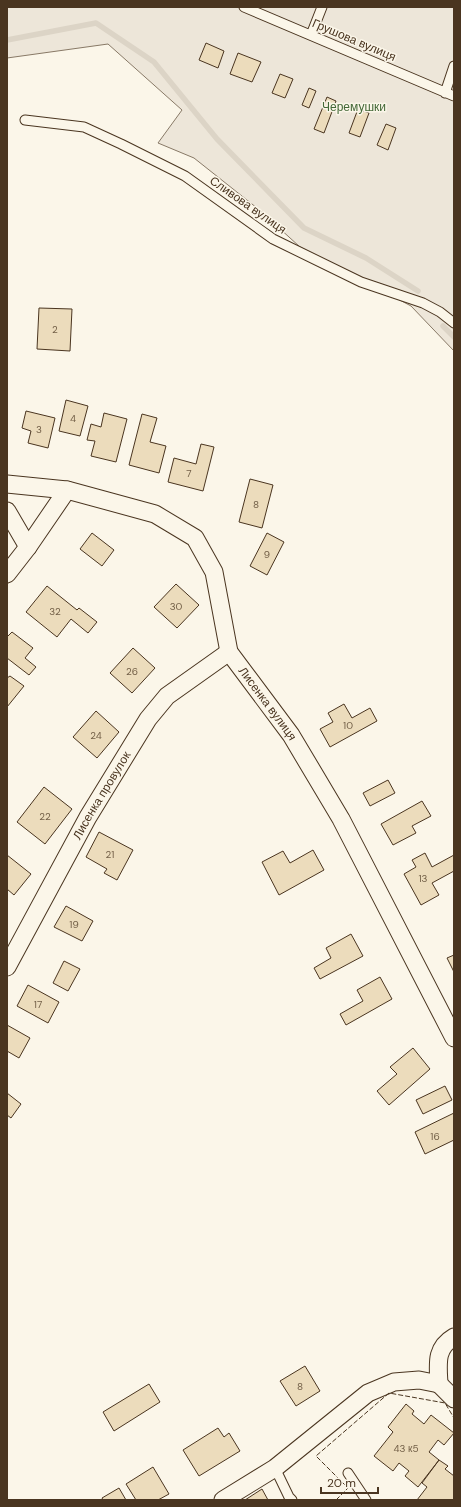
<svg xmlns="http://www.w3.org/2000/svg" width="461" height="1507" font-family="'DM Sans',sans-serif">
	<rect width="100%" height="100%" fill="#fbf6e9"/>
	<path fill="#ede6d9" stroke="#887966" d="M 7,7 L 454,7 L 454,351 L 411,306 L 300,247 L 257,208 L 194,158 L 158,143 L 182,110 L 108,44 L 7,58 Z"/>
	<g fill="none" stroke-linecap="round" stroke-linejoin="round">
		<path stroke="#dcd4c6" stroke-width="5.5" d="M 7,40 L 96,23 L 154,62 L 217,139 L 304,228 L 366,258 L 418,291
			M 443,326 L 454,337"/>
	</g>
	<path fill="#ecdcbc" stroke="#4a3520" d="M 206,43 L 224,51 L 218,68 L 199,60 Z
		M 238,53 L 261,62 L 252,82 L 230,74 Z
		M 280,74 L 293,79 L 285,98 L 272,93 Z
		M 309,88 L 316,91 L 309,108 L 302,105 Z
		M 327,97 L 336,101 L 324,133 L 314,129 Z
		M 358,109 L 369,113 L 360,137 L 349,133 Z
		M 386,124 L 396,128 L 388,150 L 377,145 Z
		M 39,308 L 72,309 L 70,351 L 37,349 Z
		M 66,400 L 88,406 L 80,436 L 59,431 Z
		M 26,411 L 55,418 L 48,448 L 28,443 L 31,431 L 22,428 Z
		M 104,413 L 127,419 L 116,462 L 91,456 L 95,441 L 87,440 L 91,424 L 101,427 Z
		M 142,414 L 157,418 L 150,442 L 166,446 L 159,473 L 129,465 Z
		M 201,444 L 214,447 L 203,491 L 168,482 L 174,458 L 196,464 Z
		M 250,479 L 273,485 L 262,528 L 239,522 Z
		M 92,533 L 114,550 L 102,566 L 80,549 Z
		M 267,533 L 284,542 L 267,575 L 250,566 Z
		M 176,584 L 199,605 L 177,628 L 154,607 Z
		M 47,586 L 77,610 L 79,608 L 97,622 L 88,633 L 71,619 L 57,637 L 26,612 Z
		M 12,632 L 33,648 L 25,658 L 36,667 L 29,675 L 7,658 L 7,637 Z
		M 133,648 L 155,668 L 132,693 L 110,673 Z
		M 10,676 L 24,686 L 7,707 L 7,678 Z
		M 344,704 L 352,718 L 370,708 L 377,721 L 330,747 L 320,729 L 333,722 L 328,713 Z
		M 96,711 L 119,732 L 97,758 L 73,737 Z
		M 388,780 L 395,793 L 370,806 L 363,793 Z
		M 44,787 L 72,809 L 45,844 L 17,822 Z
		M 422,801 L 431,816 L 412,826 L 416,833 L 393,845 L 381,824 Z
		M 99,832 L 133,850 L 117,880 L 104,873 L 107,869 L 86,857 Z
		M 313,850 L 324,870 L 279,895 L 262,862 L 283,851 L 290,863 Z
		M 425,853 L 432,867 L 454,855 L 454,871 L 432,883 L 439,895 L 421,905 L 404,874 L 416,867 L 412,860 Z
		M 7,855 L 31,874 L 14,895 L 7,889 Z
		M 66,906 L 93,921 L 82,941 L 54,927 Z
		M 351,934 L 363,956 L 320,979 L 314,968 L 331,958 L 326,948 Z
		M 454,955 L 454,972 L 447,958 Z
		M 64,961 L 80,969 L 68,991 L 53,983 Z
		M 380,977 L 392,999 L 346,1025 L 340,1014 L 363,1001 L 357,990 Z
		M 28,985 L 59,1002 L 48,1023 L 17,1006 Z
		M 7,1025 L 30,1038 L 19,1058 L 7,1051 Z
		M 413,1048 L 430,1069 L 389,1105 L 377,1091 L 397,1074 L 390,1067 Z
		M 445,1086 L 452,1100 L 423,1114 L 416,1100 Z
		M 7,1093 L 21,1104 L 11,1118 L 7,1115 Z
		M 454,1113 L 454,1140 L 425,1154 L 415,1132 Z
		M 305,1366 L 320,1391 L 296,1406 L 280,1381 Z
		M 149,1384 L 160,1402 L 114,1431 L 103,1412 Z
		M 406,1404 L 414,1411 L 412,1414 L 424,1424 L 431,1415 L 454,1433 L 444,1445 L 438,1440 L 429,1452 L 439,1460 L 418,1487 L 405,1476 L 409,1471 L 399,1463 L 393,1471 L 374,1456 L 393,1432 L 388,1427 Z
		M 218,1428 L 224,1437 L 229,1433 L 240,1451 L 199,1476 L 183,1450 Z
		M 439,1460 L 448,1466 L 445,1469 L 454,1476 L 454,1500 L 417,1500 L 427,1487 L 422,1483 Z
		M 153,1467 L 169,1494 L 158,1500 L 136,1500 L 126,1484 Z
		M 119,1488 L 126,1500 L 103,1500 L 102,1498 Z
		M 262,1489 L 268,1500 L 245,1500 Z"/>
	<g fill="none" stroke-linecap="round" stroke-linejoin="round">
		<defs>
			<path id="lane" d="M 244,7 L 454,96
				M 311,35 L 322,7
				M 445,93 L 454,66
				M 25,120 L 84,127 L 121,144 L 185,176 L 273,239 L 361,282 L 423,303 L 440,312 L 454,323
				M 275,1468 L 289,1497 L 292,1500
				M 348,1473 L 366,1500"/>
			<g id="street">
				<path id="s1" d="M 7,484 L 67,490 L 155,514 L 195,538 L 214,572 L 229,652 L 291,735 L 341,819 L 454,1038"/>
				<path d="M 7,511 L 28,547"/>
				<path d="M 7,574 L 28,547 L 67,490"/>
				<path id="s2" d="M 7,967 L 88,817 L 148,719 L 167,696 L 229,652"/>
				<path d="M 439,1384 C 438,1364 435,1348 454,1337"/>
				<path d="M 439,1384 L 454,1399"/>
				<path d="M 223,1500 L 275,1468 L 368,1393 L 394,1382 L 419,1380 L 439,1384"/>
			</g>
		</defs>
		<use href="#lane" stroke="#4a3520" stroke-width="11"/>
		<use href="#street" stroke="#4a3520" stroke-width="19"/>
		<use href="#lane" stroke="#fbf6e9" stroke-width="9"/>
		<use href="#street" stroke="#fbf6e9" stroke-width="17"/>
		<path stroke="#4a3520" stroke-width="1" stroke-dasharray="5 2" stroke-linecap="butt" d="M 336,1500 L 348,1488 L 316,1456 L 389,1393 L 445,1403 L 454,1418"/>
	</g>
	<g text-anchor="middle" stroke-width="3" stroke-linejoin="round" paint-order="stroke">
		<g font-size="10" fill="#725f47">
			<text x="55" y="333">2</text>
			<text x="73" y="422">4</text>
			<text x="39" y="433">3</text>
			<text x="189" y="477">7</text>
			<text x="256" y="508">8</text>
			<text x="267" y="558">9</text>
			<text x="176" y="610">30</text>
			<text x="55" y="615">32</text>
			<text x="132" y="675">26</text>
			<text x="348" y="729">10</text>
			<text x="96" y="739">24</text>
			<text x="45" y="820">22</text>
			<text x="110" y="858">21</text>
			<text x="423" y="882">13</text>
			<text x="74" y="928">19</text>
			<text x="38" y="1008">17</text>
			<text x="435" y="1140">16</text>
			<text x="300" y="1390">8</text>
			<text x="406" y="1452">43 к5</text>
		</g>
		<g font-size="12" fill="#4a3520" stroke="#fbf6e9">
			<text transform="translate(354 40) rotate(23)" y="4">Грушова вулиця</text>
			<text transform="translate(248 205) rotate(35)" y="4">Сливова вулиця</text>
			<text dy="4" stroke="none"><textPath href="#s1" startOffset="383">Лисенка вулиця</textPath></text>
			<text dy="4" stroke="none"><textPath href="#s2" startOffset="196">Лисенка провулок</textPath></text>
		</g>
		<g font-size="12" fill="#436837" stroke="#fbf6e9">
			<text x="354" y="111">Черемушки</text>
		</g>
	</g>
	<rect width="461" height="1507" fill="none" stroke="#4a3520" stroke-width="16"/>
	<path d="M321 1487v6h57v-6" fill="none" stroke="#4a3520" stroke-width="2"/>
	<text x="327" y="1487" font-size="12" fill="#4a3520" stroke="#fbf6e9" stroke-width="3" paint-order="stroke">20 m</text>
</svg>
